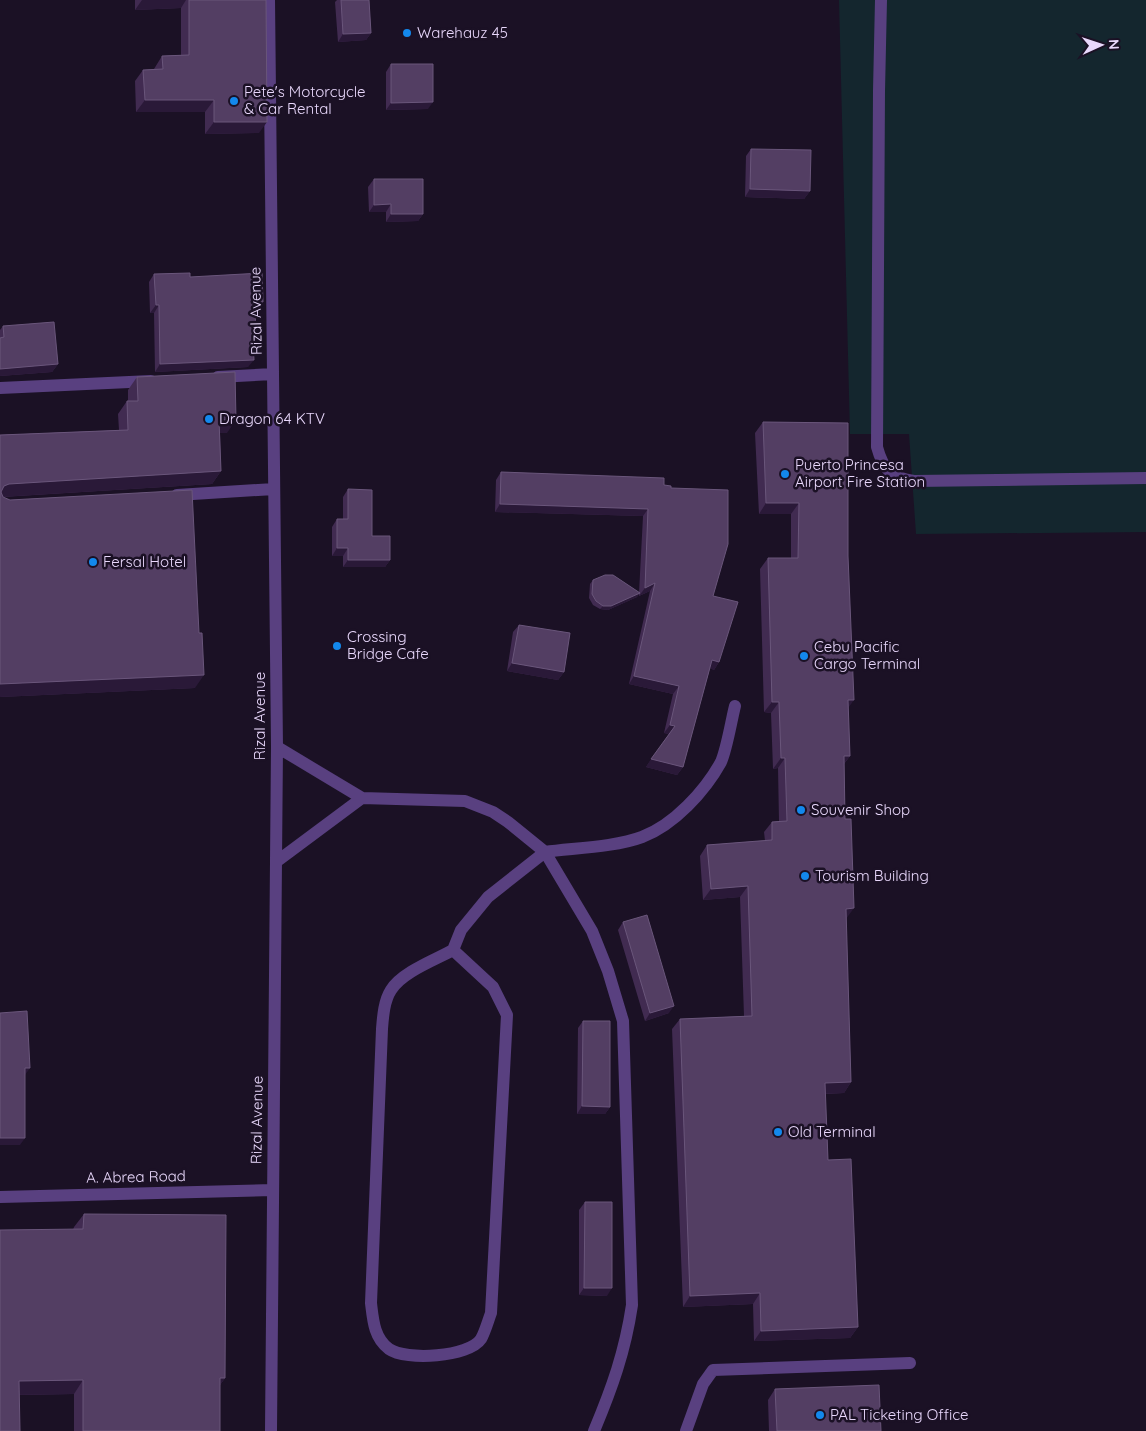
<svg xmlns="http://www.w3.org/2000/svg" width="1146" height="1431" font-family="Quicksand,sans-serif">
	<rect width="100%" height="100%" fill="#1b1125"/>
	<path fill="#14262e" d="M 839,0 L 1146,0 L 1146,532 L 916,534 L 909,434 L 850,434 Z"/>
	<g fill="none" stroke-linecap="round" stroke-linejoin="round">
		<path stroke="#594080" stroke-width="12" d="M 269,0 L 277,747 L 271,1431
			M 881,0 L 879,91 L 877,447 C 883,469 891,478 914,481 L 1146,478
			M 218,377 L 273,374
			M 0,388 L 151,381
			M 177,495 L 274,489
			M 277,747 L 362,798 L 465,801 L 493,812 L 508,822 L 545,852 L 592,931 L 608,971 L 623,1021 L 632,1305 C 625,1352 612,1388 594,1431
			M 545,852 C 575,848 615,847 642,837 C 674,825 705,791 721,762 C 727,748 731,722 735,706
			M 276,862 L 362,798
			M 453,950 L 493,987 L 507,1015 L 491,1313 C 488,1321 485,1332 481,1339 C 469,1357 406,1361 389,1349 C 374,1338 373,1320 371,1303 L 382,1029 C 383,1016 384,1001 391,990 C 402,972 435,960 453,950 L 461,930 L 488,897 L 545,852
			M 0,1197 L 272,1190
			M 686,1431 L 703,1384 L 713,1370 L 910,1363"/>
	</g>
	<path fill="#412b51" d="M 135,0 L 266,0 L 259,133 L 205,134 L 205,112 L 136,112 L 135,81 L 143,70 L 154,69 L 162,56 L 181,55 L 181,8 L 135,10 Z
		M 337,0 L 369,0 L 371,33 L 366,40 L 338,42 L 335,2 Z
		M 391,64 L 428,109 L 386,110 L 386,72 Z
		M 751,149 L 810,191 L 804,199 L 745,197 L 746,156 Z
		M 374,179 L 423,214 L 418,221 L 386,222 L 386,212 L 369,212 L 368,187 Z
		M 154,274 L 190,277 L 258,309 L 256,309 L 255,311 L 256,341 L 254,344 L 248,367 L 155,372 L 154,313 L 150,313 L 149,282 Z
		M 3,326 L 58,364 L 52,372 L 0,376 L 0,330 Z
		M 137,377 L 227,433 L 220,433 L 221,471 L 212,484 L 2,497 L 195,688 L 0,697 L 0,435 L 119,430 L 118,414 L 127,401 L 128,401 L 128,390 Z
		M 763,422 L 848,423 L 848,708 L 850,756 L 844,764 L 846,919 L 851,1082 L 844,1093 L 825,1094 L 828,1160 L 858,1327 L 850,1338 L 754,1341 L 753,1304 L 683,1307 L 672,1029 L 680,1019 L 744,1016 L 740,897 L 703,900 L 700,856 L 707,845 L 765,841 L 764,832 L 772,822 L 779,821 L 778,768 L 773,769 L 771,713 L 764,712 L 760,569 L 768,558 L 791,558 L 791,514 L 759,514 L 755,433 Z
		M 501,472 L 664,485 L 671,488 L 713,596 L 719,662 L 714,670 L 710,668 L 683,767 L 677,775 L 646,767 L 669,734 L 664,733 L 673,694 L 629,684 L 650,591 L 639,596 L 639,593 L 637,597 L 608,610 L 600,609 L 593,605 L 589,598 L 590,584 L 593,580 L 639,593 L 643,516 L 495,512 L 496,480 Z
		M 348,489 L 372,536 L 390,560 L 385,567 L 343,567 L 343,556 L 332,556 L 332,527 L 337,519 L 343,519 L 343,497 Z
		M 519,625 L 564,672 L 558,680 L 507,671 L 513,632 Z
		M 623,922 L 669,1013 L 645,1021 L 618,930 Z
		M 583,1021 L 610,1107 L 605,1114 L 577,1114 L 578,1028 Z
		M 585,1202 L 607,1296 L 579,1295 L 579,1210 Z
		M 84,1214 L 225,1378 L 220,1385 L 220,1431 L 74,1431 L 74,1394 L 19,1395 L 0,1431 L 74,1227 Z
		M 775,1389 L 881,1431 L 769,1431 L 768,1400 Z"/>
	<path fill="#2a1938" d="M 142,0 L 186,0 L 181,8 L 135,10 Z
		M 371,33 L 366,40 L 338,42 L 343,34 Z
		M 145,100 L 214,100 L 205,112 L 136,112 Z
		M 433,102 L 428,109 L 386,110 L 391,103 Z
		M 214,122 L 267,122 L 259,133 L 205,134 Z
		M 750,189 L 810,191 L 804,199 L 745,197 Z
		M 391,204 L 386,212 L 369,212 L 374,205 Z
		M 391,214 L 423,214 L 418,221 L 386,222 Z
		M 257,302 L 263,302 L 258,309 L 256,309 L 252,316 Z
		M 156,305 L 159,305 L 154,313 L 150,313 Z
		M 254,360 L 248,367 L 155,372 L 160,364 Z
		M 58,364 L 52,372 L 0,376 L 0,369 Z
		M 219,420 L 236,420 L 227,433 L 210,433 Z
		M 221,471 L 212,484 L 0,497 L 0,492 L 4,486 L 9,484 Z
		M 766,503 L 799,503 L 791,514 L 759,514 Z
		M 500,504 L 648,509 L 643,516 L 495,512 Z
		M 337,548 L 348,548 L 343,556 L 332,556 Z
		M 348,560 L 390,560 L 385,567 L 343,567 Z
		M 655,583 L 650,591 L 639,596 L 645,588 Z
		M 640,593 L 637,597 L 608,610 L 600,609 L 603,606 Z
		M 712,660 L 719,662 L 714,670 L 707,667 Z
		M 512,663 L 564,672 L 558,680 L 507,671 Z
		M 204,675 L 195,688 L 0,697 L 0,684 Z
		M 634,676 L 679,686 L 673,694 L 629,684 Z
		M 848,700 L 854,700 L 846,711 Z
		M 772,702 L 779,702 L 771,713 L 764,712 Z
		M 670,725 L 675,726 L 669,734 L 664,733 Z
		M 844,756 L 850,756 L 842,766 Z
		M 781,758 L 785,758 L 778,768 L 773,769 Z
		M 651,759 L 683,767 L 677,775 L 646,767 Z
		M 748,886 L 740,897 L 703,900 L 711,889 Z
		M 854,908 L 846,919 L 846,909 Z
		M 674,1006 L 669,1013 L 645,1021 L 650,1013 Z
		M 25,1068 L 30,1068 L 25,1075 Z
		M 851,1082 L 844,1093 L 818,1094 L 825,1083 Z
		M 582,1106 L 610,1107 L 605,1114 L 577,1114 Z
		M 0,1138 L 25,1138 L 20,1145 L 0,1145 Z
		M 584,1288 L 612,1288 L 607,1296 L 579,1295 Z
		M 760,1293 L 753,1304 L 683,1307 L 690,1296 Z
		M 858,1327 L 850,1338 L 754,1341 L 761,1331 Z
		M 220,1378 L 225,1378 L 215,1392 Z
		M 83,1380 L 74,1394 L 10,1395 L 19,1381 Z"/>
	<path fill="#533e63" stroke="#6a567b" d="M 189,0 L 266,0 L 267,122 L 214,122 L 214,100 L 145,100 L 143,70 L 163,69 L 162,56 L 189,55 Z
		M 341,0 L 369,0 L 371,33 L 343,34 Z
		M 391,64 L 433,64 L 433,102 L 391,103 Z
		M 751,149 L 811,150 L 810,191 L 750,189 Z
		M 374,179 L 423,179 L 423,214 L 391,214 L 391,204 L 374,205 Z
		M 190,273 L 190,277 L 262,273 L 263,302 L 257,302 L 257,308 L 255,308 L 256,341 L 253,341 L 254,360 L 160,364 L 159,305 L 156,305 L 154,274 Z
		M 54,322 L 58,364 L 0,369 L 0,338 L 4,337 L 3,326 Z
		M 235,372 L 236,420 L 219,420 L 221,471 L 9,484 L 4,486 L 1,492 L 3,497 L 10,500 L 192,490 L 199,633 L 202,633 L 204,675 L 0,684 L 0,435 L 128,430 L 127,401 L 138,401 L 137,377 Z
		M 763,422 L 848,423 L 848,556 L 854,700 L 848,700 L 850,756 L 844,756 L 845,819 L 851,819 L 854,908 L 846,909 L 851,1082 L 825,1083 L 828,1160 L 851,1159 L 858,1327 L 761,1331 L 760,1293 L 690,1296 L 680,1019 L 752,1016 L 748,886 L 711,889 L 707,845 L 772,840 L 772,822 L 787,821 L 785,758 L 781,758 L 779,702 L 772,702 L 768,558 L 798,558 L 799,503 L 766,503 Z
		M 501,472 L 664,478 L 664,485 L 671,486 L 671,488 L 728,490 L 728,544 L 713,596 L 738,602 L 719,662 L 712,660 L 683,767 L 651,759 L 675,726 L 670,725 L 679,686 L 634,676 L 655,583 L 645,588 L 648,509 L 500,504 Z
		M 348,489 L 372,490 L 372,536 L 390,536 L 390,560 L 348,560 L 348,548 L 337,548 L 337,519 L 348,519 Z
		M 605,575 L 613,575 L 640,593 L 611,606 L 603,606 L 596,601 L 592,594 L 593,580 Z
		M 519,625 L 570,633 L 564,672 L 512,663 Z
		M 647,915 L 674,1006 L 650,1013 L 623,922 Z
		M 27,1011 L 30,1068 L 25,1068 L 25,1138 L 0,1138 L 0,1013 Z
		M 583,1021 L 610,1021 L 610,1107 L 582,1106 Z
		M 585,1202 L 612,1202 L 612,1288 L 584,1288 Z
		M 84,1214 L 226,1215 L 225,1378 L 220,1378 L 220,1431 L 83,1431 L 83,1380 L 19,1381 L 20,1431 L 0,1431 L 0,1230 L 83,1229 Z
		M 879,1385 L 881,1431 L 777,1431 L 775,1389 Z"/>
	<g fill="#1388ec" stroke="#1b1125" stroke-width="2">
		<circle cx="407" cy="33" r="5"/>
		<circle cx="234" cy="101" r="5"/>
		<circle cx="209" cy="419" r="5"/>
		<circle cx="785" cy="474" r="5"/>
		<circle cx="93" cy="562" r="5"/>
		<circle cx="337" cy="646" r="5"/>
		<circle cx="804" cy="656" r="5"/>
		<circle cx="801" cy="810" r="5"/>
		<circle cx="805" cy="876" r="5"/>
		<circle cx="778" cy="1132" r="5"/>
		<circle cx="820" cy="1415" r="5"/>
	</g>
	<g text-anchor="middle" stroke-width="5" stroke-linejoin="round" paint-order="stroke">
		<g font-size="15" fill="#e9d8fc" stroke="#1b1125" text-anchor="start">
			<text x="417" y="38">Warehauz 45</text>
			<text x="244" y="97">Pete's Motorcycle<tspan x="244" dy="17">&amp; Car Rental</tspan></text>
			<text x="219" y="424">Dragon 64 KTV</text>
			<text x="795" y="470">Puerto Princesa<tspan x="795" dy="17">Airport Fire Station</tspan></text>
			<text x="103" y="567">Fersal Hotel</text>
			<text x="347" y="642">Crossing<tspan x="347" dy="17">Bridge Cafe</tspan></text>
			<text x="814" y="652">Cebu Pacific<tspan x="814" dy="17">Cargo Terminal</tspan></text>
			<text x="811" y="815">Souvenir Shop</text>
			<text x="815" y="881">Tourism Building</text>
			<text x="788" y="1137">Old Terminal</text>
			<text x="830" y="1420">PAL Ticketing Office</text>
		</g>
		<g font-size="15" fill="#e9d8fc" stroke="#1b1125">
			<text transform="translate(256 311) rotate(-91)" y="5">Rizal Avenue</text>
			<text transform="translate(260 716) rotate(-90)" y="5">Rizal Avenue</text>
			<text transform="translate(257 1120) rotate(-89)" y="5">Rizal Avenue</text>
			<text transform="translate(136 1177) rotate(-1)" y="5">A. Abrea Road</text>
		</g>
	</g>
	<g transform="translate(1101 45) rotate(87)" stroke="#1b1125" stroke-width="4" paint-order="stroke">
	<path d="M0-4L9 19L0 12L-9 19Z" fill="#e9d8fc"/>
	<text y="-8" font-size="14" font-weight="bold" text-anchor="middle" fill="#e9d8fc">N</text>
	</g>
</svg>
